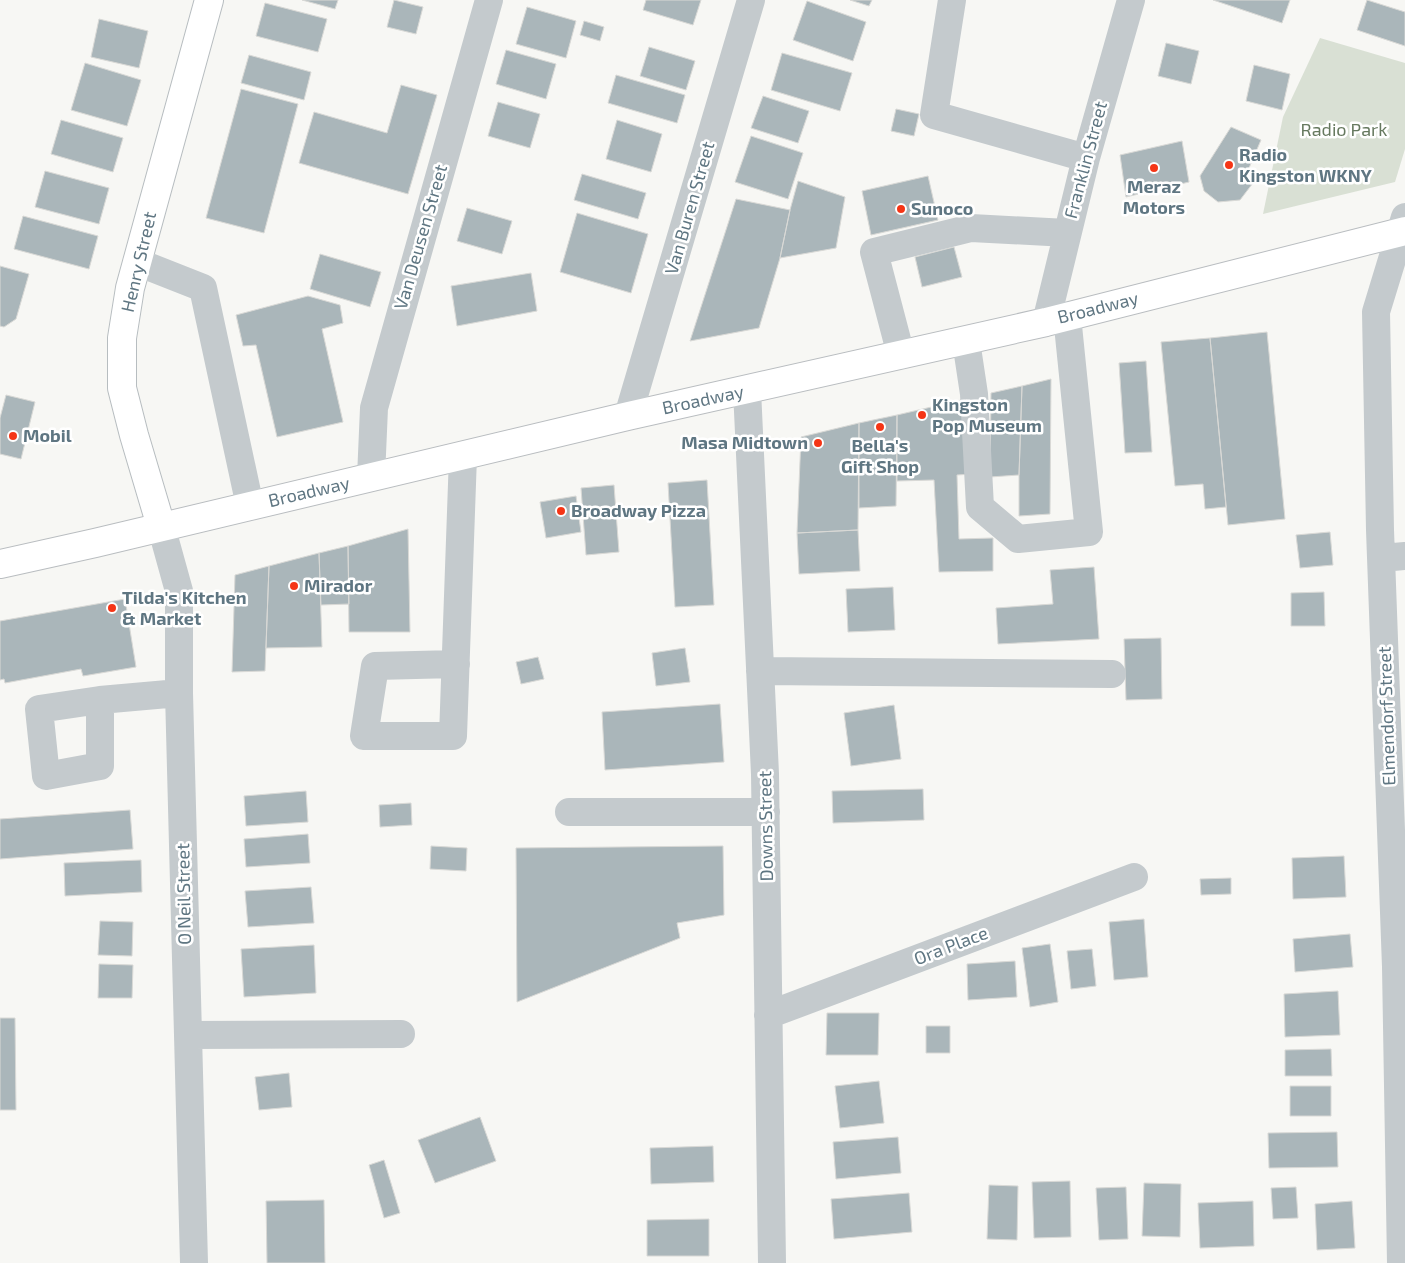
<svg xmlns="http://www.w3.org/2000/svg" width="1405" height="1263" font-family="'Exo 2',sans-serif">
	<rect width="100%" height="100%" fill="#f7f7f4"/>
	<path fill="#d9e0d4" d="M 1320,38 L 1405,63 L 1405,149 L 1395,182 L 1263,214 L 1283,117 Z"/>
	<path fill="#aab6ba" stroke="#d9d9d6" d="M 302,0 L 338,0 L 335,9 Z
		M 394,0 L 423,7 L 416,34 L 387,27 Z
		M 646,0 L 701,0 L 693,25 L 643,10 Z
		M 850,0 L 872,0 L 869,6 Z
		M 1213,0 L 1290,0 L 1282,23 Z
		M 1367,0 L 1405,12 L 1405,46 L 1357,30 Z
		M 807,1 L 866,22 L 853,61 L 793,40 Z
		M 265,3 L 327,19 L 318,52 L 256,36 Z
		M 527,7 L 576,21 L 566,58 L 516,44 Z
		M 99,19 L 148,31 L 139,68 L 91,57 Z
		M 584,21 L 604,27 L 600,41 L 580,35 Z
		M 1166,43 L 1199,51 L 1191,84 L 1158,76 Z
		M 649,47 L 695,61 L 686,90 L 640,76 Z
		M 506,50 L 556,64 L 546,99 L 496,84 Z
		M 782,53 L 852,73 L 840,111 L 771,90 Z
		M 249,55 L 311,72 L 304,100 L 241,83 Z
		M 85,63 L 141,80 L 127,126 L 71,110 Z
		M 1254,65 L 1290,74 L 1282,110 L 1246,101 Z
		M 616,75 L 685,95 L 677,123 L 608,103 Z
		M 401,85 L 437,95 L 408,194 L 299,163 L 314,112 L 387,133 Z
		M 241,89 L 298,104 L 264,233 L 206,218 Z
		M 763,96 L 809,111 L 798,143 L 751,128 Z
		M 498,102 L 540,114 L 530,148 L 488,136 Z
		M 896,109 L 919,114 L 914,136 L 891,131 Z
		M 61,120 L 123,138 L 113,172 L 51,154 Z
		M 617,120 L 662,134 L 651,172 L 606,159 Z
		M 1231,127 L 1261,140 L 1249,168 L 1253,183 L 1240,200 L 1218,202 L 1204,191 L 1200,176 Z
		M 751,136 L 803,153 L 788,199 L 735,182 Z
		M 1182,141 L 1189,182 L 1126,197 L 1120,155 Z
		M 45,171 L 109,188 L 99,224 L 35,207 Z
		M 582,174 L 646,193 L 638,219 L 574,200 Z
		M 928,176 L 938,220 L 871,235 L 862,191 Z
		M 798,181 L 845,197 L 836,248 L 780,258 L 790,210 Z
		M 736,199 L 790,210 L 780,258 L 759,328 L 690,341 Z
		M 467,208 L 512,221 L 502,254 L 457,241 Z
		M 577,213 L 648,234 L 631,293 L 560,272 Z
		M 23,216 L 98,236 L 89,269 L 14,249 Z
		M 954,247 L 962,277 L 922,287 L 915,257 Z
		M 320,254 L 381,272 L 370,307 L 310,289 Z
		M 0,266 L 29,274 L 16,319 L 4,327 L 0,326 Z
		M 531,273 L 537,311 L 457,326 L 451,286 Z
		M 308,296 L 340,305 L 343,323 L 322,329 L 343,422 L 277,437 L 256,345 L 243,346 L 236,315 Z
		M 1267,332 L 1285,519 L 1228,525 L 1210,338 Z
		M 1210,338 L 1226,507 L 1205,509 L 1203,484 L 1175,486 L 1161,342 Z
		M 1146,361 L 1152,452 L 1125,453 L 1119,363 Z
		M 1051,379 L 1050,514 L 1019,516 L 1019,475 L 1022,386 Z
		M 1022,386 L 1019,475 L 990,477 L 991,393 Z
		M 6,395 L 35,402 L 21,459 L 0,454 L 0,418 Z
		M 970,398 L 972,474 L 957,475 L 959,539 L 993,538 L 993,571 L 939,572 L 934,480 L 897,481 L 897,415 Z
		M 897,415 L 896,506 L 859,508 L 859,423 Z
		M 859,423 L 858,530 L 797,533 L 801,437 Z
		M 707,480 L 714,605 L 675,607 L 668,483 Z
		M 614,485 L 619,552 L 586,555 L 581,488 Z
		M 576,496 L 581,532 L 546,538 L 540,502 Z
		M 408,529 L 410,632 L 349,632 L 348,546 Z
		M 858,530 L 860,571 L 799,574 L 797,533 Z
		M 1330,532 L 1333,565 L 1300,568 L 1296,535 Z
		M 348,546 L 349,604 L 321,605 L 319,553 Z
		M 319,553 L 322,647 L 266,648 L 269,566 Z
		M 269,566 L 265,671 L 232,672 L 235,575 Z
		M 1094,567 L 1099,639 L 998,644 L 996,608 L 1053,604 L 1050,570 Z
		M 893,587 L 895,630 L 848,632 L 846,589 Z
		M 1324,592 L 1325,626 L 1291,626 L 1291,593 Z
		M 125,599 L 136,667 L 83,676 L 81,669 L 5,683 L 4,679 L 0,680 L 0,621 Z
		M 1161,638 L 1162,699 L 1126,700 L 1124,639 Z
		M 685,648 L 690,682 L 656,686 L 652,653 Z
		M 538,657 L 544,679 L 521,684 L 516,662 Z
		M 720,704 L 724,762 L 605,770 L 602,712 Z
		M 894,705 L 901,759 L 851,766 L 844,713 Z
		M 923,789 L 924,820 L 833,823 L 832,791 Z
		M 306,791 L 308,822 L 246,826 L 244,796 Z
		M 411,803 L 412,825 L 380,827 L 379,805 Z
		M 130,810 L 133,849 L 0,859 L 0,819 Z
		M 308,834 L 310,863 L 246,867 L 244,839 Z
		M 431,846 L 467,848 L 466,871 L 430,869 Z
		M 723,846 L 724,915 L 677,923 L 680,938 L 517,1002 L 516,848 Z
		M 1344,856 L 1346,897 L 1293,899 L 1292,858 Z
		M 141,860 L 142,892 L 65,896 L 64,863 Z
		M 1231,878 L 1231,894 L 1201,895 L 1200,879 Z
		M 311,887 L 314,923 L 248,927 L 245,891 Z
		M 1144,919 L 1148,977 L 1114,980 L 1109,922 Z
		M 100,921 L 133,922 L 132,956 L 98,955 Z
		M 1350,934 L 1353,967 L 1295,972 L 1293,939 Z
		M 1050,944 L 1058,1002 L 1030,1007 L 1022,948 Z
		M 314,945 L 316,993 L 244,997 L 241,949 Z
		M 1092,949 L 1096,986 L 1071,989 L 1067,951 Z
		M 1015,961 L 1017,997 L 968,1000 L 967,964 Z
		M 99,964 L 133,965 L 132,998 L 98,998 Z
		M 1338,991 L 1340,1035 L 1285,1037 L 1284,994 Z
		M 827,1013 L 879,1013 L 878,1055 L 826,1055 Z
		M 0,1018 L 15,1018 L 16,1110 L 0,1110 Z
		M 926,1026 L 950,1026 L 950,1053 L 926,1053 Z
		M 1331,1049 L 1332,1076 L 1285,1076 L 1285,1050 Z
		M 289,1073 L 292,1107 L 259,1110 L 255,1077 Z
		M 879,1081 L 884,1123 L 840,1128 L 835,1086 Z
		M 1290,1086 L 1331,1086 L 1331,1116 L 1290,1116 Z
		M 480,1117 L 496,1161 L 435,1183 L 418,1140 Z
		M 1337,1132 L 1338,1167 L 1269,1168 L 1268,1133 Z
		M 898,1137 L 901,1173 L 836,1179 L 833,1142 Z
		M 713,1146 L 714,1182 L 651,1184 L 650,1148 Z
		M 384,1160 L 400,1213 L 384,1218 L 369,1165 Z
		M 1070,1181 L 1071,1237 L 1034,1238 L 1032,1182 Z
		M 1144,1183 L 1181,1184 L 1180,1237 L 1142,1236 Z
		M 989,1185 L 1018,1186 L 1017,1240 L 987,1239 Z
		M 1126,1187 L 1128,1239 L 1099,1240 L 1096,1188 Z
		M 1296,1187 L 1298,1218 L 1273,1219 L 1271,1188 Z
		M 909,1193 L 912,1232 L 834,1239 L 831,1199 Z
		M 324,1200 L 325,1263 L 267,1263 L 266,1201 Z
		M 1253,1201 L 1254,1246 L 1200,1248 L 1198,1203 Z
		M 1352,1201 L 1355,1248 L 1317,1250 L 1315,1204 Z
		M 709,1219 L 709,1256 L 647,1256 L 647,1220 Z"/>
	<g fill="none" stroke-linecap="round" stroke-linejoin="round">
		<defs>
			<path id="major" d="M 161,526 L 134,435 L 122,388 L 122,338 L 130,288 L 209,0"/>
			<path id="highway" d="M 0,564 L 95,543 L 628,416 L 1046,322 L 1405,231"/>
		</defs>
		<use href="#major" stroke="#b7bdc0" stroke-width="30"/>
		<use href="#highway" stroke="#b9bdc0" stroke-width="30"/>
		<path stroke="#c4cacd" stroke-width="28" d="M 952,0 L 934,115 L 1086,158
			M 137,262 L 203,288 L 250,506
			M 1046,322 L 1086,158 L 1131,0
			M 966,341 L 974,394 L 980,507 L 1018,539 L 1089,532 L 1067,316
			M 901,355 L 874,252 L 971,228 L 1067,233
			M 747,390 L 765,774 L 772,1263
			M 628,416 L 751,0
			M 371,477 L 374,408 L 489,0
			M 161,526 L 179,591 L 179,693 L 194,1263
			M 1382,558 L 1405,556
			M 456,664 L 375,666 L 364,736 L 453,736 L 463,456
			M 760,671 L 1112,674
			M 100,700 L 100,766 L 46,776 L 39,709 L 100,700 L 179,693
			M 569,812 L 766,812
			M 768,1015 L 1134,877
			M 188,1035 L 401,1034
			M 1401,1263 L 1396,967 L 1380,530 L 1376,312 L 1405,217"/>
		<use href="#major" stroke="#fff" stroke-width="28"/>
		<use href="#highway" stroke="#fff" stroke-width="28"/>
	</g>
	<g fill="#f53516" stroke="#fff" stroke-width="2">
		<circle cx="1229" cy="165" r="5"/>
		<circle cx="1154" cy="168" r="5"/>
		<circle cx="901" cy="209" r="5"/>
		<circle cx="922" cy="415" r="5"/>
		<circle cx="880" cy="427" r="5"/>
		<circle cx="13" cy="436" r="5"/>
		<circle cx="818" cy="443" r="5"/>
		<circle cx="561" cy="511" r="5"/>
		<circle cx="294" cy="586" r="5"/>
		<circle cx="112" cy="608" r="5"/>
	</g>
	<g text-anchor="middle" stroke-width="5" stroke-linejoin="round" paint-order="stroke">
		<g font-size="18" fill="#66795f" stroke="#fff">
			<text x="1344" y="136">Radio Park</text>
		</g>
		<g font-size="18" font-weight="bold" fill="#5f7682" stroke="#fff" text-anchor="start">
			<text x="1239" y="161">Radio<tspan x="1239" dy="21">Kingston WKNY</tspan></text>
			<text x="1154" y="193" text-anchor="middle">Meraz<tspan x="1154" dy="21">Motors</tspan></text>
			<text x="911" y="215">Sunoco</text>
			<text x="932" y="411">Kingston<tspan x="932" dy="21">Pop Museum</tspan></text>
			<text x="23" y="442">Mobil</text>
			<text x="808" y="449" text-anchor="end">Masa Midtown</text>
			<text x="880" y="452" text-anchor="middle">Bella's<tspan x="880" dy="21">Gift Shop</tspan></text>
			<text x="571" y="517">Broadway Pizza</text>
			<text x="304" y="592">Mirador</text>
			<text x="122" y="604">Tilda's Kitchen<tspan x="122" dy="21">&amp; Market</tspan></text>
		</g>
		<g font-size="18" fill="#5f7682" stroke="#fff">
			<text transform="translate(1086 160) rotate(-75)" y="6">Franklin Street</text>
			<text transform="translate(690 208) rotate(-74)" y="6">Van Buren Street</text>
			<text transform="translate(421 237) rotate(-74)" y="6">Van Deusen Street</text>
			<text transform="translate(139 262) rotate(-77)" y="6">Henry Street</text>
			<text transform="translate(1098 308) rotate(-14)" y="6">Broadway</text>
			<text transform="translate(703 400) rotate(-12)" y="6">Broadway</text>
			<text transform="translate(309 492) rotate(-13)" y="6">Broadway</text>
			<text transform="translate(1387 716) rotate(-92)" y="6">Elmendorf Street</text>
			<text transform="translate(766 826) rotate(-91)" y="6">Downs Street</text>
			<text transform="translate(184 894) rotate(-91)" y="6">O Neil Street</text>
			<text transform="translate(951 946) rotate(-21)" y="6">Ora Place</text>
		</g>
	</g>
</svg>
